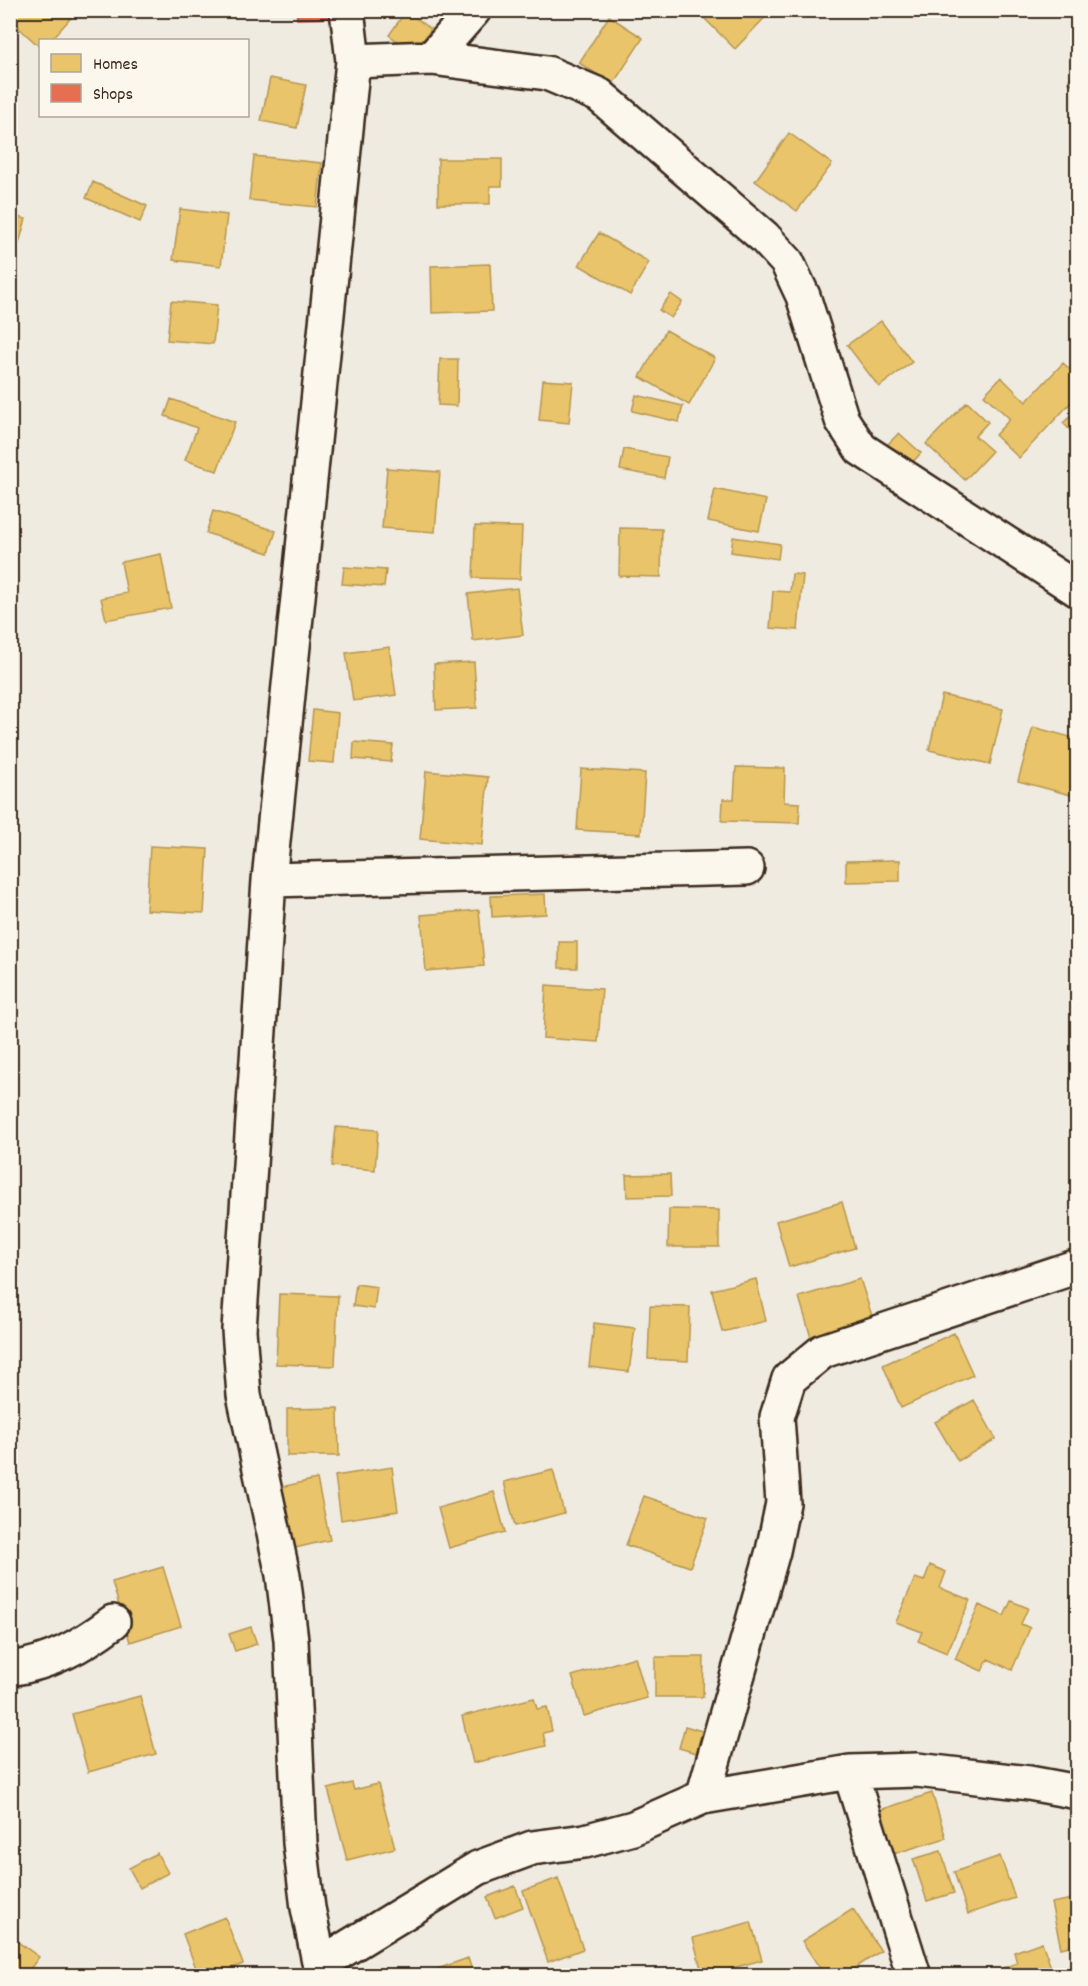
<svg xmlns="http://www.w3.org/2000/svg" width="1088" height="1986" font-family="Dekko,sans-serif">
	<rect width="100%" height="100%" fill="#f0ebe0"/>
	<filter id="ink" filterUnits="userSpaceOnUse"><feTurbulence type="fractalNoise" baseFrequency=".0167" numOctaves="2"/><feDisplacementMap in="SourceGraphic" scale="12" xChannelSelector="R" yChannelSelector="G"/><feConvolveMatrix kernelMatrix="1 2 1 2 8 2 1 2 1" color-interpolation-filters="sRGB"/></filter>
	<g filter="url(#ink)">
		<path fill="#e9c46a" stroke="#b59653" stroke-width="1.5" d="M 10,10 L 78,10 L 51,40 L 40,40 L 40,47 L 10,20 Z
			M 696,10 L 772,10 L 735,49 Z
			M 406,11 L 431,29 L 414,53 L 389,35 Z
			M 609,16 L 643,38 L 613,84 L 579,63 Z
			M 1078,65 L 1078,87 L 1068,82 Z
			M 270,78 L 306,85 L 297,128 L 261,121 Z
			M 789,133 L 832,164 L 797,211 L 755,181 Z
			M 254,156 L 322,163 L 317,207 L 249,200 Z
			M 438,159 L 502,159 L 502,186 L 490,186 L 490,204 L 438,204 Z
			M 93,182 L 147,206 L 140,222 L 86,198 Z
			M 180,209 L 227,215 L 221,266 L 173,260 Z
			M 10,215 L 26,219 L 11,271 L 10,271 Z
			M 599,233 L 649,262 L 630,295 L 579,265 Z
			M 490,264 L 492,311 L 432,313 L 431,266 Z
			M 671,294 L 682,302 L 671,318 L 659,310 Z
			M 171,301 L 217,305 L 213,344 L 167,340 Z
			M 881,321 L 912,362 L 879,387 L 847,345 Z
			M 666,330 L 715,358 L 689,405 L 640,377 Z
			M 440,359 L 458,359 L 457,406 L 438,405 Z
			M 1063,363 L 1078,377 L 1078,395 L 1019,458 L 995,435 L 1010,419 L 984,395 L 1001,377 L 1026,402 Z
			M 543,380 L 573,382 L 569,423 L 539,420 Z
			M 636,395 L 683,406 L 679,422 L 632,411 Z
			M 171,399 L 235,422 L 217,471 L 185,460 L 197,428 L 165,416 Z
			M 967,402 L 988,422 L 975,436 L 992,451 L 965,480 L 926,444 Z
			M 1078,409 L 1078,434 L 1076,436 L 1063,423 Z
			M 899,433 L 921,453 L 909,466 L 887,445 Z
			M 624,449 L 668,457 L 664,478 L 620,470 Z
			M 387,468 L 440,472 L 435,532 L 382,528 Z
			M 715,489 L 766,500 L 759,531 L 708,521 Z
			M 213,511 L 276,531 L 269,553 L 206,533 Z
			M 475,526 L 522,527 L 520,579 L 473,578 Z
			M 620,528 L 662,529 L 661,577 L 619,576 Z
			M 733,537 L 780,544 L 778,559 L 731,552 Z
			M 161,554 L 171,608 L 106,620 L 101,598 L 127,593 L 121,562 Z
			M 344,567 L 386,570 L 384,587 L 342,584 Z
			M 792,574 L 803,575 L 798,630 L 770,628 L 773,591 L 790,592 Z
			M 517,588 L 523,635 L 473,641 L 468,594 Z
			M 389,647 L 396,695 L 353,701 L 346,653 Z
			M 474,662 L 477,708 L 436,710 L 434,664 Z
			M 942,695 L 1003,709 L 990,764 L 929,750 Z
			M 313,710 L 338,713 L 334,763 L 308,761 Z
			M 1033,727 L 1078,739 L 1078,797 L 1018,781 Z
			M 354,742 L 393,745 L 391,762 L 353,759 Z
			M 736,767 L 785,768 L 784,802 L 800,803 L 799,823 L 722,821 L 723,799 L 734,799 Z
			M 581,769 L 645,773 L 641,834 L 577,830 Z
			M 426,771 L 488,777 L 482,845 L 420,839 Z
			M 150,846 L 208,849 L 204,913 L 146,910 Z
			M 900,860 L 900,881 L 846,882 L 846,861 Z
			M 545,894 L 546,914 L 492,917 L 491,896 Z
			M 479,910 L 484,966 L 426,971 L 421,915 Z
			M 559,942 L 577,942 L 577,968 L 559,968 Z
			M 546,985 L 602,989 L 598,1042 L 543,1038 Z
			M 336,1127 L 378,1130 L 375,1170 L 332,1166 Z
			M 670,1174 L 671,1196 L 627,1197 L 626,1175 Z
			M 842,1202 L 855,1248 L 789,1267 L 776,1221 Z
			M 669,1209 L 719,1210 L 719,1247 L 668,1247 Z
			M 756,1279 L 766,1321 L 722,1332 L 712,1290 Z
			M 860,1279 L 874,1322 L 812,1341 L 799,1297 Z
			M 356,1284 L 377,1287 L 374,1309 L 353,1306 Z
			M 279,1294 L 338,1296 L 335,1366 L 276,1364 Z
			M 650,1306 L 690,1307 L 688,1361 L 648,1359 Z
			M 594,1323 L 635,1328 L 629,1372 L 589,1367 Z
			M 954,1333 L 973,1375 L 901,1408 L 883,1365 Z
			M 974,1400 L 996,1439 L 958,1461 L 935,1422 Z
			M 338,1408 L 339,1456 L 287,1456 L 287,1409 Z
			M 392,1467 L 398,1511 L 341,1520 L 335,1476 Z
			M 553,1470 L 564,1513 L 515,1526 L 504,1482 Z
			M 317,1479 L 330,1540 L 286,1550 L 272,1489 Z
			M 494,1492 L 505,1532 L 449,1548 L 438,1508 Z
			M 644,1496 L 708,1518 L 690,1567 L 626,1545 Z
			M 930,1565 L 946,1572 L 940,1588 L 970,1600 L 947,1653 L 918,1641 L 922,1632 L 896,1622 L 915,1578 L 924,1581 Z
			M 163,1567 L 181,1626 L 130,1642 L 112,1582 Z
			M 1011,1601 L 1028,1608 L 1021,1624 L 1030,1628 L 1012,1670 L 988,1659 L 982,1671 L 955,1659 L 979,1605 L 1004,1616 Z
			M 251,1627 L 257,1644 L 235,1651 L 229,1634 Z
			M 635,1657 L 647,1698 L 584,1716 L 572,1676 Z
			M 655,1657 L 704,1657 L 703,1697 L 655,1697 Z
			M 140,1696 L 156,1754 L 88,1772 L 72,1714 Z
			M 534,1698 L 537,1709 L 547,1707 L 552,1731 L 543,1733 L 546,1746 L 473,1763 L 462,1716 Z
			M 685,1726 L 702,1731 L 696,1753 L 679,1748 Z
			M 352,1783 L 354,1790 L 378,1784 L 395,1848 L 347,1860 L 328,1789 Z
			M 932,1793 L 946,1838 L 893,1854 L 880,1810 Z
			M 941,1851 L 954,1893 L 927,1901 L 913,1859 Z
			M 157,1853 L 168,1873 L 140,1888 L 129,1868 Z
			M 1000,1856 L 1015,1898 L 968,1914 L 954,1872 Z
			M 558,1878 L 583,1949 L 548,1962 L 523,1891 Z
			M 515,1886 L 523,1907 L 495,1918 L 487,1897 Z
			M 1078,1898 L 1078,1944 L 1061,1948 L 1051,1903 Z
			M 853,1909 L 881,1951 L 843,1976 L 825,1976 L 802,1941 Z
			M 225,1917 L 243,1964 L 212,1976 L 199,1976 L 183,1934 Z
			M 751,1922 L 762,1960 L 703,1976 L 693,1938 Z
			M 10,1924 L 17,1929 L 11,1937 L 39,1957 L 25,1976 L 10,1976 Z
			M 1042,1942 L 1054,1976 L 989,1976 L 989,1973 L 1017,1963 L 1014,1952 Z
			M 468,1958 L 474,1976 L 418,1976 Z"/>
		<path fill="#e76f51" stroke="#b35a42" stroke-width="1.5" d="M 296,10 L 334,10 L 334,18 L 297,19 Z"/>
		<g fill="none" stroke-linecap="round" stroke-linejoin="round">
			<defs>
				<path id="minor" d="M 432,58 L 474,10
					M 353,61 L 432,58 L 547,73 L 599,95 L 764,237 L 787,262 L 803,296 L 842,420 L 861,449 L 1078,590
					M 269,880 L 747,868
					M 10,1669 C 51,1663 81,1646 113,1622
					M 850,1772 L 914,1976
					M 703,1797 L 773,1551 L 783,1503 L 777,1417 L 789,1379 L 823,1351 L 1078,1266
					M 322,1963 L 478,1868 L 532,1848 L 585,1841 L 633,1828 L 703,1797 L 850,1772 L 917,1770 L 1029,1783 L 1078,1792
					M 322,1976 L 308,1908 L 300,1843 L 291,1640 L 283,1575 L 244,1395 L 239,1330 L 269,880 L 353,61 L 347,10"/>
			</defs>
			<use href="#minor" stroke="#3b2a1e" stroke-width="38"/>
			<use href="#minor" stroke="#fbf7ec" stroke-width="33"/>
		</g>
	</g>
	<rect width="1088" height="1986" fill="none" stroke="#fbf7ec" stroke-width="36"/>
	<rect x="18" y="18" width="1052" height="1950" fill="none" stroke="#3b2a1e" stroke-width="2" filter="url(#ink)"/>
	<rect x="39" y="39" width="210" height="78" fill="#fbf7ec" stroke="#aea59a" stroke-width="1.5"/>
	<rect x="51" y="54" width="30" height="18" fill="#e9c46a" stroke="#aea59a" stroke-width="1.5"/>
	<text x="93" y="69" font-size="18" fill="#3b2a1e">Homes</text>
	<rect x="51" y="84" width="30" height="18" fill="#e76f51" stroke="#aea59a" stroke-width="1.5"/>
	<text x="93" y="99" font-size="18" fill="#3b2a1e">Shops</text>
</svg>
